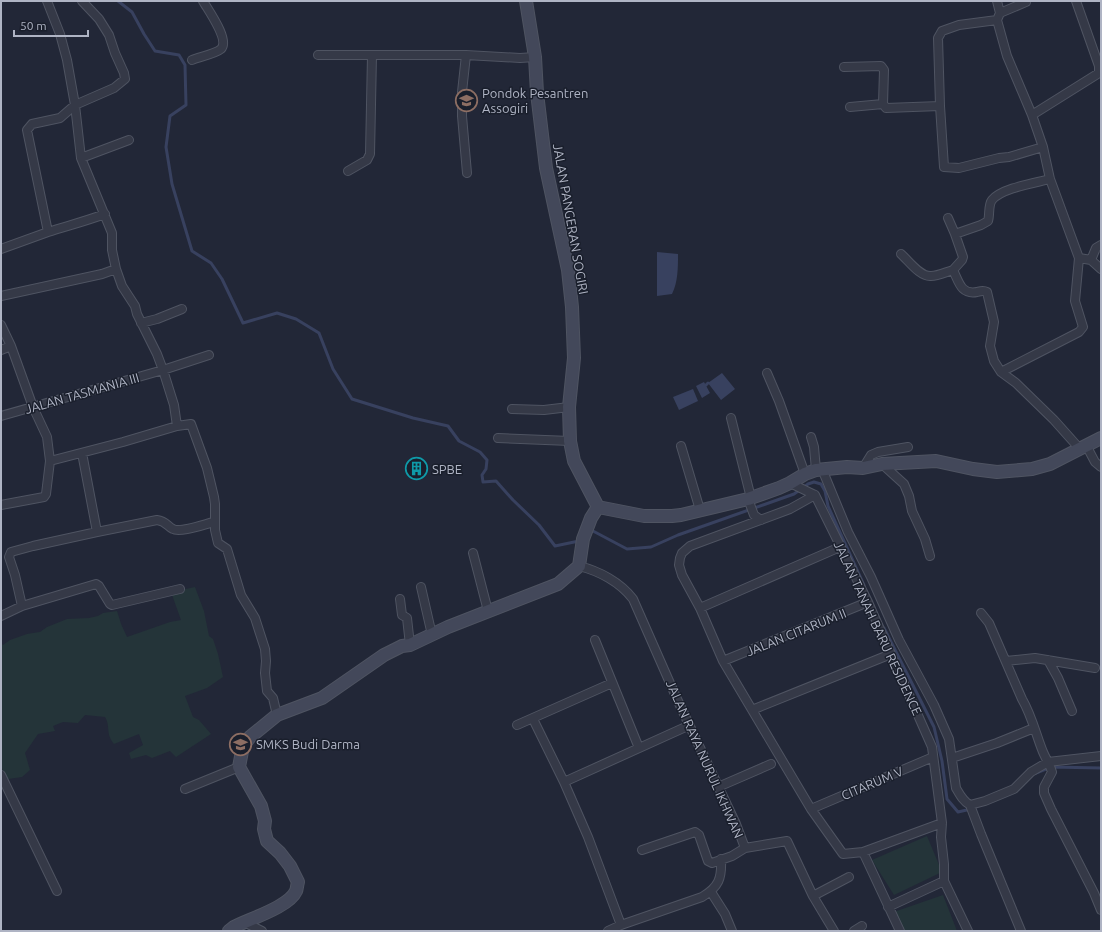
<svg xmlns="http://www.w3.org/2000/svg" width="1102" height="932" font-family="Ubuntu,sans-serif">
	<rect width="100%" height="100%" fill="#222737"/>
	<path fill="#243439" d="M 195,587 L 204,611 L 209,636 L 213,639 L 218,654 L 223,677 L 207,688 L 185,696 L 193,717 L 199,720 L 211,734 L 176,757 L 170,751 L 152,758 L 146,755 L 131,759 L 129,753 L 143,745 L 139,734 L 114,744 C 105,733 111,727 105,717 L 85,715 L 78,723 L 63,722 L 53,726 L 55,731 L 38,734 L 25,753 L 30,770 L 22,777 L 8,779 L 1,767 L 1,643 L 3,645 L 10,640 L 27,634 L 40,632 L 47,627 L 67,619 L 89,618 L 98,616 L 103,613 L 117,611 L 121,624 L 127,637 L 170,622 L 181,620 L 171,592 Z
		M 927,836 L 942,872 L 894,895 L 872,860 Z
		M 943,895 L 957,931 L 899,931 L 891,913 Z"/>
	<path fill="#38415f" d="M 657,252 L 678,254 C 678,268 678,282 672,294 L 657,296 Z
		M 722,373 L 735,389 L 721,400 L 708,383 Z
		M 704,382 L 710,393 L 702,398 L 696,386 Z
		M 693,389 L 698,401 L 679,410 L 673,397 Z"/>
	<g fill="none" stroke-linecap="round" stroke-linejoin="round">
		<path stroke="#38415f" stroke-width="3" d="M 118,1 L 132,12 L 144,34 L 155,51 L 179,55 L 185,65 L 186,105 L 170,116 L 166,147 L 172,184 L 192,251 L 211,263 L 222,279 L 243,323 L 277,313 L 296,319 L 319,333 L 333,369 L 352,399 L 413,418 L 448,426 L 459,441 L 480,452 L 487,460 L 486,469 L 482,475 L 483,482 L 496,481 L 513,500 L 539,525 L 555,546 L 579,541
			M 706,385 L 708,383
			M 590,533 L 593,531 L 627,549 L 651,547 L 678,535 L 794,494 L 808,484 L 814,482 L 821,484 L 825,491 L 828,506 L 864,585
			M 884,628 L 934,727 L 942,761 L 947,799 L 958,812 L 971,809
			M 1036,773 L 1051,767 L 1101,768"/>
		<defs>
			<path id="street" d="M 47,1 L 60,34 L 67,60 L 75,105 L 81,158 L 112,233 L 112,250 L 116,269 L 122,286 L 135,306 L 137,314 L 157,354 L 163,370 L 174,405 L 177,426
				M 997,1 L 1000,13 L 997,20 L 1007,56 L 1032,115 L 1043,147 L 1050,179 L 1079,258 L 1091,260 L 1101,269
				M 1000,13 L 1026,2
				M 318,55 L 466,55
				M 192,60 C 199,57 215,54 221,49 C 230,40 208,10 203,1
				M 844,67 L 881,66 L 884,70 L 883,104 L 886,108 L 940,106 L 938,38 L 942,31 L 959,25 L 997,20
				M 940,106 L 944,167 L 959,168 L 999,158 L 1009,157 L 1043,147
				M 850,107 L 883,104
				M 1032,115 L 1099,73 L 1099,66 L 1076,1
				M 81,158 L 129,140
				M 348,171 L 367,160 L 370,154 L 372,55
				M 467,173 L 462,116 L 462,92 L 466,55 L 520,58 L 535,57
				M 948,218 L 955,234 L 963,257 L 962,260 L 953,270 C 959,282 961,295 977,292 C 981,291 983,290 987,292 L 994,322 L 990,346 L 994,361 L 1001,372 L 1016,383 L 1054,420 L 1079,448
				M 48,232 C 67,226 86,221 105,214
				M 955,234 L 981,225 L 988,221 C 990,215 988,205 992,200 C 1002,188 1035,183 1050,179
				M 1,249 L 48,232 L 27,130 L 32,124 L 60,118 L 75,105 L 114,88 L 125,79 L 124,73 L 115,53 L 109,35 L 99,19 L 82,1
				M 901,254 C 909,261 920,277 931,276 C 938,276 946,272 953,270
				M 1091,260 L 1096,248 L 1101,245
				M 1,296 L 102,274 L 116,269
				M 141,323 L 157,319 L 182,309
				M 1,325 L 11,346
				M 1,350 L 11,346 L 33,407 L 47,437 L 50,461
				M 1001,372 L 1079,332 L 1083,327 L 1075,301 L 1079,258
				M 767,373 L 779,401 L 805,474
				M 512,409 L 544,410 L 569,407
				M 1,416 L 163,370 L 209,355
				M 731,418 L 751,498
				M 811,437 L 814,447 L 816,470
				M 498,438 L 570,441
				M 1086,445 L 1095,462 L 1101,467
				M 681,446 L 700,510
				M 882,464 L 904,484 L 909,496 L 912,511 L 925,539 L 930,556
				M 863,468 L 871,455 L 878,452 L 908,447
				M 822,469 L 848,532 L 871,577 L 899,640 L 934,705 L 949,739 L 956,788 C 960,795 963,801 970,805
				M 790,483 L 815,495
				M 748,499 L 754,515 L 761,520
				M 1,505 L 44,497 L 46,494 L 50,461 L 123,442 L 177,426 L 191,424 L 207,468 L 214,497 L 215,504 L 215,530 L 218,543 L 227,549 L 241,595 L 255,618 L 265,649 L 266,661 L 265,673 L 267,691 L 273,698 L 277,715
				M 97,532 L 157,520 C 166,521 167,526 173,529 C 180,533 205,524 214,522
				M 473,553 L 488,611
				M 579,566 C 599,571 620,582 633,599 L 677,699 L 736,824 L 745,848
				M 421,587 L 432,635
				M 400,599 L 402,615 L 407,618 L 410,645
				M 22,606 L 15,575 L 9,557 L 11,552 L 33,546 L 97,532 L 82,453
				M 700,608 L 840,547
				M 981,613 L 989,623 L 1022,699 C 1032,716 1036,735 1043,752 C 1046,759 1050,765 1052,772 L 1044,787 L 1044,793 L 1051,809 L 1094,893 L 1101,910
				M 1,616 L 22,606 L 96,584 L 99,586 L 110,604 L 112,605 L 180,589
				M 595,640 L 639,748
				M 1048,660 L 1058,678 L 1072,711
				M 723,661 L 868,602
				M 1006,661 L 1035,658 L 1095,668
				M 752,710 L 891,654
				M 533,719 L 564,782 L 588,837 L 621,925 L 702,897 C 719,887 722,878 721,859
				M 517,725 L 612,683
				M 952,758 L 997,743 L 1034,728
				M 1,775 L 57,891
				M 564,782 L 690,725
				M 718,787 L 771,764
				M 185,789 L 239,767
				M 970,805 L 985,801 L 1014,789 L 1031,772 L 1048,762 L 1101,756
				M 970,805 L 981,834 L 1021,931
				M 811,809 L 933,757
				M 942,823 L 863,852 L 843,854 L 811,809 L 723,661 L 700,608 L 682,575 L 679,565 L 680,558 L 682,553 L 690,546 L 790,509 L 815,495 L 868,602 L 932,747 L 942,823 L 941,837 L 944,864 L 944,881 L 968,931
				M 642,850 L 695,832 L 699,835 L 708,861 L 712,863 L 732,856 L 745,848 L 787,841 L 813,896 L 834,931
				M 863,852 L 900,931
				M 711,892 L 725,914 L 732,931
				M 813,896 L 849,877
				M 888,907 L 944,881
				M 244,922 L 262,931
				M 608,931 L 621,925
				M 854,931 L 862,926"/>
			<path id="secondary" d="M 526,1 L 535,57 L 537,93 L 546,168 L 568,270 L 572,307 L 574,358 L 569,407 L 570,441 L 574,461 L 598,507
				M 598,507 L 644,516 L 672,516 L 681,515 L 748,499 L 779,488 L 790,483 L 805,474 L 816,470 L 847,467 L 863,468 L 882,464 L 936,461 L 973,469 L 997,472 L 1032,469 L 1050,464 L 1101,438
				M 229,931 L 234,927 C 249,919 289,907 296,891 C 297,889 297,885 298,882 L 290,866 L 280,853 L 267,841 L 264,829 L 265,821 L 261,806 L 239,767 L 243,746 L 250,737 L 277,715 L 322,698 L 384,655 L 402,646 L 410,645 L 448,627 L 558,584 L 579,566 L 583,539 L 591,518 L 598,507"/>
		</defs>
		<use href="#street" stroke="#4f5462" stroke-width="10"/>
		<use href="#secondary" stroke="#4f5462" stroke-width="14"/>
		<use href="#street" stroke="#353947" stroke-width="8"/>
		<use href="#secondary" stroke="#43485a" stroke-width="12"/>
	</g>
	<defs>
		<symbol id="school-ring" viewBox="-11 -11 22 22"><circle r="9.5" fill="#1a1f2c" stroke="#8d6e63" stroke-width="1.5"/><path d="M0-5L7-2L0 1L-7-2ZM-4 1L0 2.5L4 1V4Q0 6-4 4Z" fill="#8d6e63"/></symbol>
		<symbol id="building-ring" viewBox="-11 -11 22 22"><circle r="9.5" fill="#1a1f2c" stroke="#0f9aa8" stroke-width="1.5"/><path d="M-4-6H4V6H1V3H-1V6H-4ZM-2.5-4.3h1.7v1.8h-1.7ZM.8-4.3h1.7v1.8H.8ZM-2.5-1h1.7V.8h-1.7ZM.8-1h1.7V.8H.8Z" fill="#0f9aa8"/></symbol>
	</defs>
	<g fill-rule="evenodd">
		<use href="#school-ring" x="454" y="88" width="25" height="25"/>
		<use href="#building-ring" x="404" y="456" width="25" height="25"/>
		<use href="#school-ring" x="228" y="732" width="25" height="25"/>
	</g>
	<g text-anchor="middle" stroke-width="3" stroke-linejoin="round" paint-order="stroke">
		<g font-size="13" fill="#afb4c4" stroke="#1a1f2c" text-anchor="start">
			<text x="482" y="98">Pondok Pesantren<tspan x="482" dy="15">Assogiri</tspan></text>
			<text x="432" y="474">SPBE</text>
			<text x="256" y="749">SMKS Budi Darma</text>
		</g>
		<g font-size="13" fill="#afb4c4" stroke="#1a1f2c">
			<text transform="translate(571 219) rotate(80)" y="5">JALAN PANGERAN SOGIRI</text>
			<text transform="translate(82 393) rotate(-16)" y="5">JALAN TASMANIA III</text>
			<text transform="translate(878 628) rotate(65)" y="5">JALAN TANAH BARU RESIDENCE</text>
			<text transform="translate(796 632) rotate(-22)" y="5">JALAN CITARUM II</text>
			<text transform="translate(705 759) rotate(66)" y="5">JALAN RAYA NURUL IKHWAN</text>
			<text transform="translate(872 783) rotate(-23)" y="5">CITARUM V</text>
		</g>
	</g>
	<rect width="1102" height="932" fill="none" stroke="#afb4c4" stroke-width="4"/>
	<path d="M14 30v6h74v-6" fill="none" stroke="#afb4c4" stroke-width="2"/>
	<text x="20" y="30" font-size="12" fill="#afb4c4" stroke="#1a1f2c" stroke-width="3" paint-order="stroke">50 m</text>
</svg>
